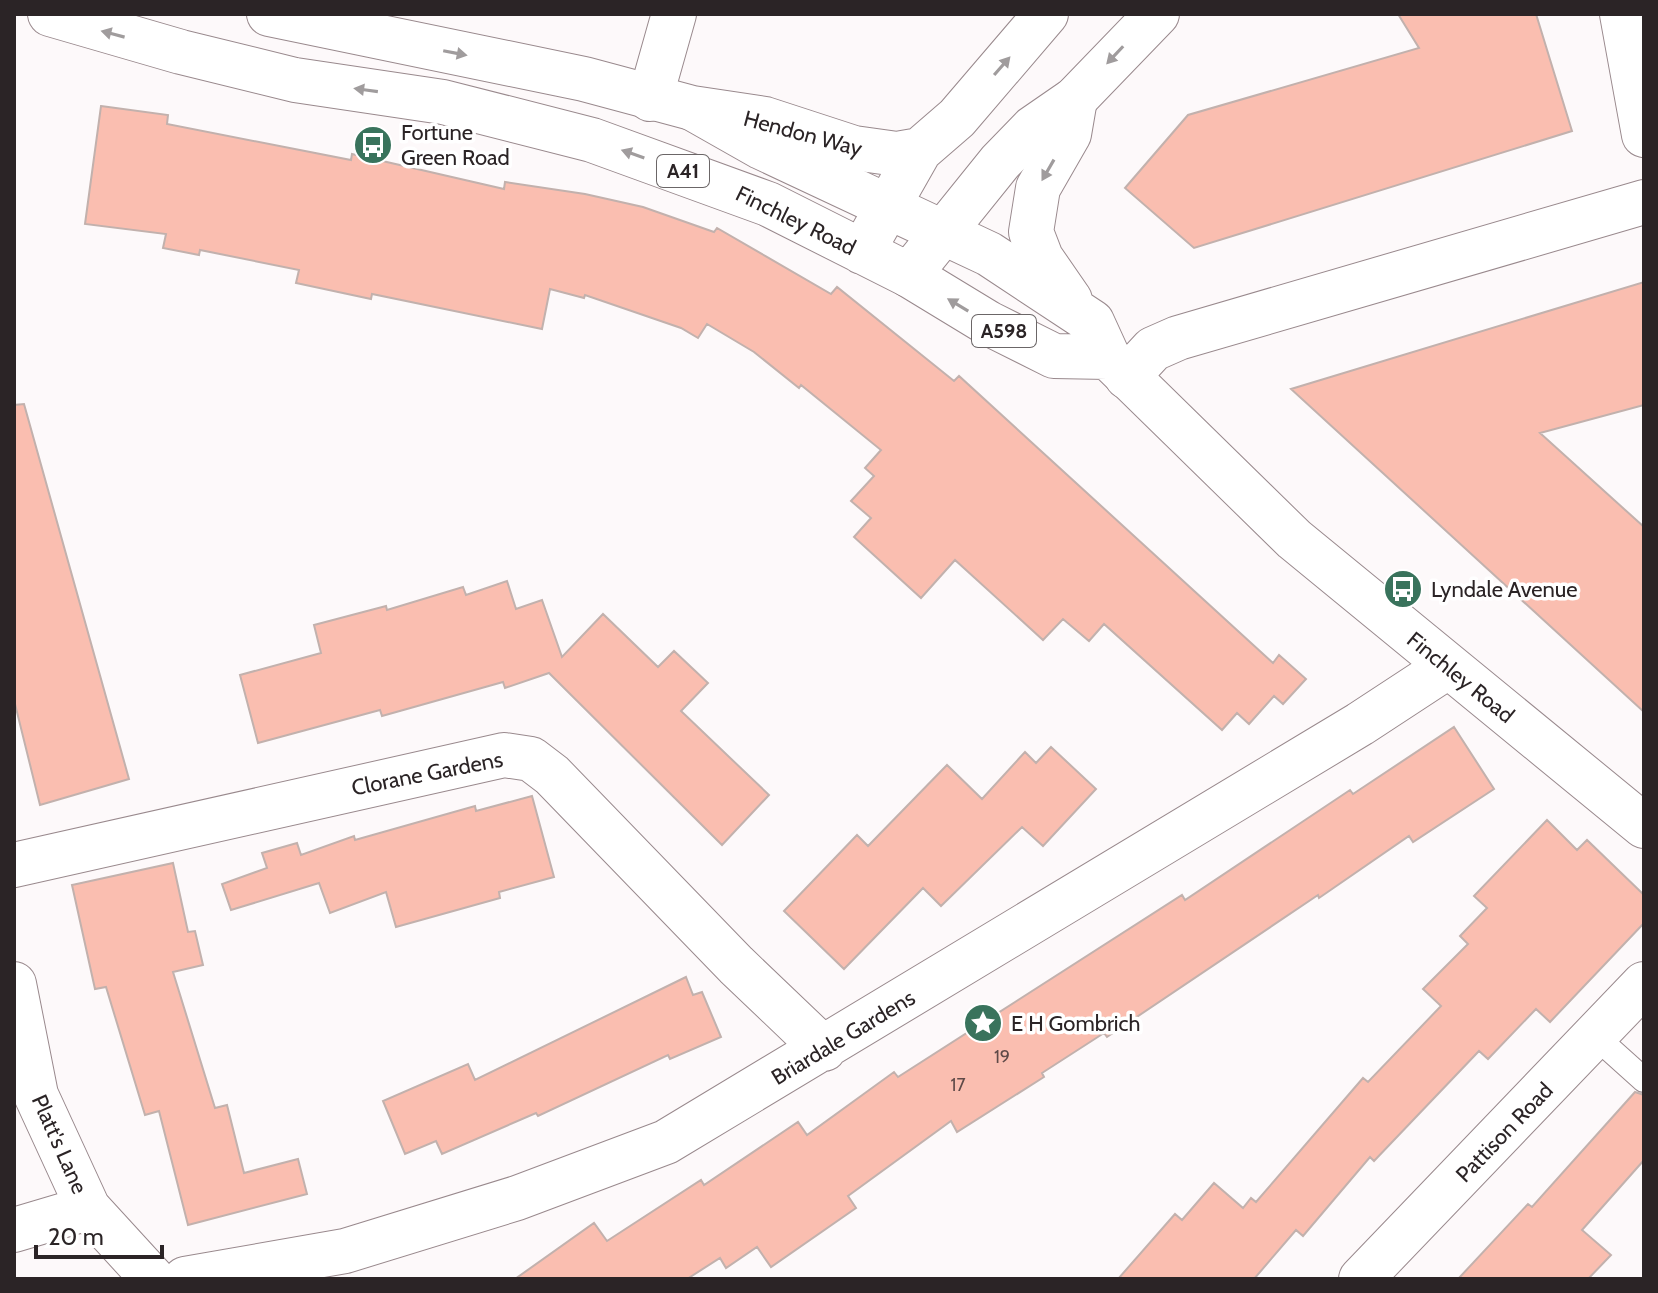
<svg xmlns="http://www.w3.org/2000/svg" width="1658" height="1293" font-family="Cabin,sans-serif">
	<rect width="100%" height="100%" fill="#fdf9fa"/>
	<path fill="#fabeb0" stroke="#c2b1ad" stroke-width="2" d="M 1398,14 L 1536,14 L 1572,131 L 1194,248 L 1125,188 L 1188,115 L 1419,48 Z
		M 101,106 L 168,115 L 167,124 L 351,160 L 352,154 L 504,189 L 505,182 L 585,194 L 643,207 L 714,232 L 717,228 L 831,294 L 837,287 L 954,381 L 959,376 L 1273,663 L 1279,655 L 1306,679 L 1283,704 L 1274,696 L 1249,724 L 1237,713 L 1222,730 L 1104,624 L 1089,641 L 1063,619 L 1043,640 L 955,560 L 921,598 L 854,537 L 871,518 L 851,501 L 874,476 L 865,468 L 881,450 L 801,385 L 799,388 L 754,352 L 707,324 L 698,338 L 681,328 L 585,295 L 584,298 L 550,289 L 542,329 L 372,294 L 371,299 L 296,283 L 299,270 L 200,250 L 199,255 L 163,248 L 166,234 L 85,224 Z
		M 1644,282 L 1644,405 L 1540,433 L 1644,527 L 1644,712 L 1291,389 Z
		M 24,404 L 129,779 L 40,805 L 14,700 L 14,405 Z
		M 507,581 L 516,609 L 542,600 L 562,657 L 603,614 L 658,667 L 674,651 L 708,683 L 681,711 L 769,795 L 722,845 L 549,673 L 505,688 L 503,682 L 382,716 L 380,710 L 258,743 L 240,675 L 321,653 L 314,625 L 386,606 L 387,610 L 463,587 L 466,595 Z
		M 1454,727 L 1494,789 L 1413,842 L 1409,836 L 1319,898 L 1318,895 L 1107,1037 L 1104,1033 L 1042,1073 L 1044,1077 L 957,1132 L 951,1121 L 848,1196 L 856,1208 L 771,1267 L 757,1247 L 726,1268 L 720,1258 L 687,1279 L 515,1279 L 594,1223 L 607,1241 L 701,1180 L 704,1185 L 798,1122 L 807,1135 L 894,1072 L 898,1077 L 1182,895 L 1185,900 L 1350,790 L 1353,794 Z
		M 1051,747 L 1096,789 L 1043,846 L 1022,827 L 941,906 L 923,888 L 844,969 L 784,911 L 857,835 L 868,846 L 947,765 L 982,799 L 1025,752 L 1036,763 Z
		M 532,796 L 554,877 L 499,892 L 500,898 L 396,927 L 386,892 L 330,913 L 319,883 L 231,910 L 222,884 L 267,868 L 262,853 L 297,843 L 301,855 L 354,836 L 355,840 L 475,806 L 476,811 Z
		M 1547,820 L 1577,850 L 1587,840 L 1644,895 L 1644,923 L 1550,1022 L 1536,1009 L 1488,1059 L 1479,1051 L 1374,1161 L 1370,1157 L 1303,1236 L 1296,1230 L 1254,1279 L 1118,1279 L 1175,1214 L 1182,1220 L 1214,1183 L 1243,1208 L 1251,1198 L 1256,1202 L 1363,1078 L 1368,1082 L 1441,1006 L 1423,989 L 1468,944 L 1460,936 L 1487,908 L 1474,896 Z
		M 173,863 L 188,932 L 195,931 L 203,965 L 173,972 L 215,1108 L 227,1105 L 244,1173 L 298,1159 L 307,1194 L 188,1225 L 159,1111 L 145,1115 L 106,987 L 95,989 L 72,885 Z
		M 686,977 L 693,995 L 702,992 L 721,1037 L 670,1059 L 668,1055 L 538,1116 L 536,1113 L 442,1154 L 436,1141 L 405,1154 L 383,1101 L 468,1064 L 475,1080 Z
		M 1635,1092 L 1644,1095 L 1644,1160 L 1582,1230 L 1611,1255 L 1588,1279 L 1458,1279 L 1528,1204 L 1532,1207 Z"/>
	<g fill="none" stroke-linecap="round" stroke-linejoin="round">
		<defs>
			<path id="lane" d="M 1595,1036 L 1644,1080"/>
			<path id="street" d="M 1622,14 L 1644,135
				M 650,99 L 674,14
				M 1127,377 L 1153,349 L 1178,338 L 1644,202
				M 14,865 L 504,755 L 531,759 L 552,775 L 736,965 L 824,1049
				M 14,1230 L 88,1208
				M 185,1279 L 345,1251 L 517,1198 L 666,1142 L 1360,724 L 1447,667
				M 1361,1279 L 1644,984"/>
			<path id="secondary" d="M 14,984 L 36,1095 L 88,1208 L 153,1279"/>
			<path id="primary" d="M 694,109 L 761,147 L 989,254 L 1092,322 L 1108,357 L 1294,539 L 1644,826
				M 909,275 L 988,323 L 1054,356 L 1108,357
				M 1070,300 L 1041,258 L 1031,232 L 1038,188 L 1069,134 L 1075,99"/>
			<path id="highway" d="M 50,14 L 181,52 L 295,80 L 443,102 L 592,140 L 768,204 L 909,275 L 1000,162 L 1033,128 L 1075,99 L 1157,14
				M 269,14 L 584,79 L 692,108 L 765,119 L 854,148 L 897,154 L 920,150 L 957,118 L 1046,14
				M 862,252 L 920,150"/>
		</defs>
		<use href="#lane" stroke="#99898d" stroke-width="26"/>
		<use href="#street" stroke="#99898d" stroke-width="46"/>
		<use href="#secondary" stroke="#99898d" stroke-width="46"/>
		<use href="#primary" stroke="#99898d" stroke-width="46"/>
		<use href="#highway" stroke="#99898d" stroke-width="46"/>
		<use href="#lane" stroke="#fff" stroke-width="24"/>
		<use href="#street" stroke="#fff" stroke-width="44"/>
		<use href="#secondary" stroke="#fff" stroke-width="44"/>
		<use href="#primary" stroke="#fff" stroke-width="44"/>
		<use href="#highway" stroke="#fff" stroke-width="44"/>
	</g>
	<defs><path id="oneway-solid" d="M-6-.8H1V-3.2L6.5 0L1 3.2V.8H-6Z" transform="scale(2)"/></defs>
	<g fill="#a09c9d">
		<use href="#oneway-solid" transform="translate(113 34) rotate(-165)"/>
		<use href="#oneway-solid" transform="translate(455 53) rotate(11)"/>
		<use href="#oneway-solid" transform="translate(1115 55) rotate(133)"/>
		<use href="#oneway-solid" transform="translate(1002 66) rotate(-49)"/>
		<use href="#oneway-solid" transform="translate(366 90) rotate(-172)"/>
		<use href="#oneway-solid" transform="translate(633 154) rotate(-161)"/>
		<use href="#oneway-solid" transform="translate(1048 170) rotate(120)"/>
		<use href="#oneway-solid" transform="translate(958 305) rotate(-149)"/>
	</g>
	<defs>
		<symbol id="bus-disc" viewBox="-11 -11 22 22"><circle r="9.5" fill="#39735c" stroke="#fff"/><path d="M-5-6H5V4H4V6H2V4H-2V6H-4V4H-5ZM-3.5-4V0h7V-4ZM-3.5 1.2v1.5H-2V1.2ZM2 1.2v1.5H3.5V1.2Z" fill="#fff"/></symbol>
		<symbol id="sight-disc" viewBox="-11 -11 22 22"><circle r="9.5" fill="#39735c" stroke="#fff"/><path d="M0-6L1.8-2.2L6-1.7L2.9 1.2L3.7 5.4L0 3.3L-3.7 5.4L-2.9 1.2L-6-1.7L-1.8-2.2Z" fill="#fff"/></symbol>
	</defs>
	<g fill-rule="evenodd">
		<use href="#bus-disc" x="351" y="123" width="44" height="44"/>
		<use href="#bus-disc" x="1381" y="567" width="44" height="44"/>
		<use href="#sight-disc" x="961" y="1001" width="44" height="44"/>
	</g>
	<g text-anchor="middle" stroke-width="7" stroke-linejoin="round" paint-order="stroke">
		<g font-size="18" fill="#5f4a48">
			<text x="1002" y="1063">19</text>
			<text x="958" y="1091">17</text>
		</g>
		<g fill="#fff" stroke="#6b6667" stroke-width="2">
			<rect x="657" y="155" width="52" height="32" rx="6"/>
			<rect x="972" y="315" width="64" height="32" rx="6"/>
		</g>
		<g font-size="20" font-weight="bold" fill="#2b2426">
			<text x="683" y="178">A41</text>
			<text x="1004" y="338">A598</text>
		</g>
		<g font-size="22" fill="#2b2426" stroke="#fff" text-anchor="start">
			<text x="401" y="140">Fortune<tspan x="401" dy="25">Green Road</tspan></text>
			<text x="1431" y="597">Lyndale Avenue</text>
			<text x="1011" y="1031">E H Gombrich</text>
		</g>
		<g font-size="22" fill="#2b2426" stroke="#fff">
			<text transform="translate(803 133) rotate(15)" y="8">Hendon Way</text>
			<text transform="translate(796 220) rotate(26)" y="8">Finchley Road</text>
			<text transform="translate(1461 677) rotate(39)" y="8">Finchley Road</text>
			<text transform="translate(427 773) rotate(-11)" y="8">Clorane Gardens</text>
			<text transform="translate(843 1037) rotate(-31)" y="8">Briardale Gardens</text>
			<text transform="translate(1504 1132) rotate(-46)" y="8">Pattison Road</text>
			<text transform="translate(60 1144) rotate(66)" y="8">Platt's Lane</text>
		</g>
	</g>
	<rect width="1658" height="1293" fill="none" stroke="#2b2426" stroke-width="32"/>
	<path d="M36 1245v12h126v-12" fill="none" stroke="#2b2426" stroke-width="4"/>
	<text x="48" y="1245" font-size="24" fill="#2b2426" stroke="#ffffff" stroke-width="6" paint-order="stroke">20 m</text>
</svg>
